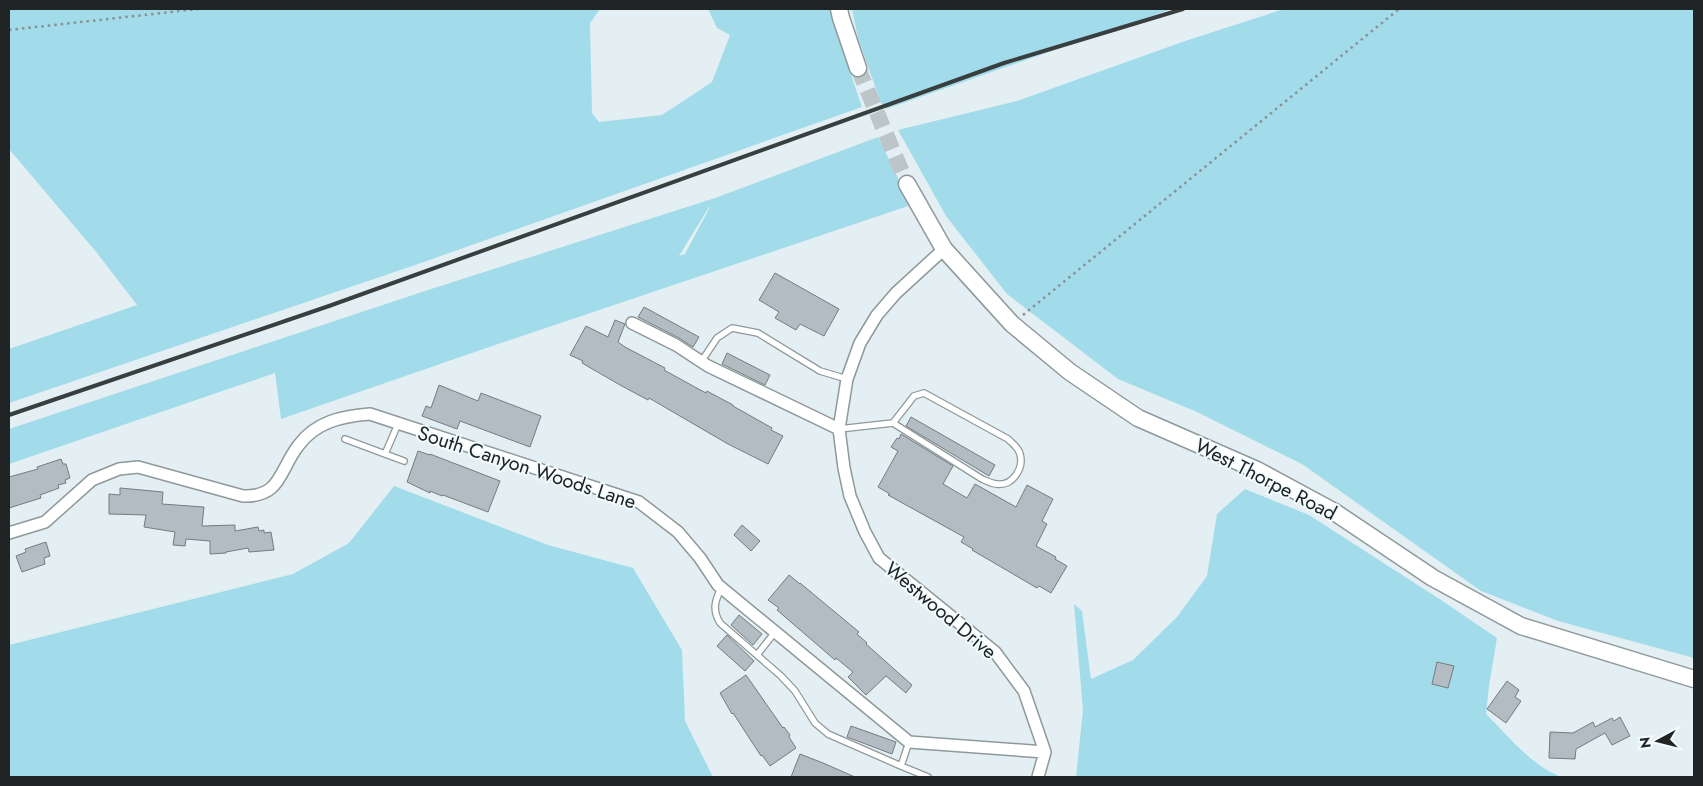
<svg xmlns="http://www.w3.org/2000/svg" width="1703" height="786" font-family="Jost,sans-serif">
	<rect width="100%" height="100%" fill="#e3eff2"/>
	<path fill="#a2dcea" fill-rule="evenodd" d="M 9,9 L 600,9 L 590,23 L 592,113 L 599,122 L 662,115 L 712,82 L 730,35 L 717,28 L 708,9 L 831,9 L 833,22 L 862,107 L 418,264 L 9,403 L 9,349 L 137,305 L 97,253 L 9,149 Z
		M 852,9 L 1172,9 L 886,109 L 881,103 L 858,38 Z
		M 1284,9 L 1694,9 L 1694,658 L 1558,621 L 1481,591 L 1302,464 L 1197,412 L 1118,379 L 1007,294 L 946,216 L 898,130 L 1017,101 L 1188,40 Z
		M 878,137 L 911,205 L 495,345 L 281,419 L 275,373 L 9,464 L 9,429 L 428,290 L 715,198 ZM 710,207 L 685,254 L 679,256 L 709,207 Z
		M 394,486 L 548,545 L 633,568 L 682,650 L 685,721 L 713,777 L 9,777 L 9,645 L 293,574 L 349,543 Z
		M 1245,489 L 1309,515 L 1441,600 L 1497,638 L 1489,686 L 1486,714 C 1508,736 1531,765 1561,777 L 1076,777 L 1083,710 L 1074,604 L 1082,611 L 1091,679 L 1133,660 L 1177,617 L 1207,576 L 1217,514 Z"/>
	<path fill="#b3bcc2" stroke="#737c81" d="M 775,273 L 839,309 L 824,336 L 800,324 L 796,330 L 775,318 L 779,312 L 759,300 Z
		M 644,307 L 699,337 L 693,347 L 679,338 L 638,317 Z
		M 615,320 L 625,324 L 618,342 L 625,347 L 665,368 L 664,370 L 693,386 L 706,393 L 707,391 L 733,405 L 733,406 L 772,428 L 771,430 L 783,436 L 768,464 L 728,444 L 661,405 L 649,398 L 648,400 L 620,385 L 582,363 L 583,361 L 570,355 L 586,326 L 608,337 Z
		M 727,353 L 770,375 L 765,385 L 722,364 Z
		M 439,385 L 478,401 L 481,393 L 541,416 L 530,447 L 460,421 L 457,429 L 422,416 L 426,406 L 431,408 Z
		M 911,417 L 995,465 L 989,476 L 906,426 Z
		M 901,434 L 953,466 L 943,484 L 967,498 L 975,484 L 1016,507 L 1027,485 L 1053,499 L 1042,521 L 1047,524 L 1036,546 L 1056,557 L 1055,559 L 1067,566 L 1051,593 L 1039,586 L 1037,588 L 972,550 L 973,549 L 961,542 L 964,537 L 888,495 L 890,494 L 878,487 L 898,451 L 891,447 L 897,438 L 899,439 Z
		M 418,451 L 430,455 L 430,454 L 500,481 L 488,512 L 443,495 L 442,496 L 430,491 L 430,493 L 407,482 Z
		M 61,459 L 63,464 L 66,464 L 70,478 L 65,480 L 66,483 L 58,485 L 59,488 L 40,495 L 41,498 L 9,508 L 9,477 L 38,469 L 37,467 Z
		M 120,488 L 163,492 L 162,504 L 204,507 L 202,526 L 235,525 L 235,531 L 258,527 L 259,531 L 264,530 L 264,533 L 271,532 L 274,550 L 249,552 L 248,548 L 226,552 L 226,553 L 210,554 L 210,541 L 186,539 L 185,546 L 173,545 L 175,532 L 144,527 L 146,515 L 109,514 L 109,494 L 120,495 Z
		M 742,525 L 760,541 L 751,551 L 734,535 Z
		M 46,542 L 50,556 L 44,558 L 45,564 L 22,572 L 16,556 L 26,552 L 25,549 Z
		M 789,575 L 800,584 L 800,583 L 859,632 L 857,634 L 867,643 L 866,644 L 912,685 L 906,693 L 886,676 L 866,695 L 848,677 L 853,672 L 836,658 L 835,660 L 777,610 L 779,608 L 768,600 Z
		M 739,615 L 762,634 L 753,645 L 731,625 Z
		M 727,635 L 754,661 L 745,671 L 717,646 Z
		M 1437,662 L 1454,666 L 1448,688 L 1432,684 Z
		M 746,675 L 783,728 L 784,727 L 790,735 L 789,737 L 796,748 L 770,766 L 762,755 L 761,756 L 733,713 L 732,714 L 720,693 Z
		M 1507,681 L 1519,690 L 1515,697 L 1521,701 L 1506,723 L 1487,709 Z
		M 1620,717 L 1630,736 L 1612,745 L 1605,733 L 1576,749 L 1575,759 L 1549,758 L 1550,732 L 1573,733 L 1593,722 L 1595,727 L 1612,718 L 1614,721 Z
		M 851,726 L 896,742 L 892,754 L 847,737 Z
		M 800,754 L 823,763 L 855,777 L 791,777 Z"/>
	<g fill="none" stroke-linecap="round" stroke-linejoin="round">
		<path stroke="#bcc6c9" stroke-width="16" stroke-dasharray="16 8" stroke-linecap="butt" d="M 858,68 L 907,184"/>
		<defs>
			<path id="lane" d="M 701,362 L 717,338 L 732,328 L 758,333 L 820,371 L 847,379
				M 839,429 L 893,423 L 982,479 C 987,481 992,484 997,484 C 1013,486 1024,468 1020,454 C 1018,447 1013,444 1008,439 L 924,393 L 914,396 L 893,423
				M 345,439 L 385,454 L 398,424
				M 385,454 L 404,461
				M 721,588 C 715,601 712,610 720,623 L 781,676 L 795,691 L 815,723 L 828,734 L 901,766 L 909,742
				M 757,655 L 775,632
				M 901,766 L 928,777"/>
			<path id="street" d="M 944,249 L 896,293 L 877,315 L 860,343 L 847,379 L 839,429 L 844,468 L 850,496 L 865,532 L 879,558 L 995,652 L 1024,691 L 1045,752 L 1038,777
				M 632,323 L 676,345 L 708,366 L 839,429
				M 9,533 L 45,522 L 92,480 L 119,469 L 138,467 L 243,496 C 281,497 279,471 298,446 C 315,422 342,416 370,414 L 639,502 L 678,532 L 700,558 L 718,585 L 909,742 L 1045,752"/>
			<path id="secondary" d="M 839,9 L 841,18 L 858,68
				M 907,184 L 944,249 L 1012,324 L 1070,372 L 1138,418 L 1257,470 L 1333,511 L 1433,578 L 1521,626 L 1694,679"/>
		</defs>
		<use href="#lane" stroke="#8e999b" stroke-width="8"/>
		<use href="#street" stroke="#8e999b" stroke-width="14"/>
		<use href="#secondary" stroke="#8e999b" stroke-width="19"/>
		<path stroke="#899194" stroke-width="2.5" stroke-dasharray="2.5 4" stroke-linecap="butt" d="M 9,30 L 198,9
			M 1023,315 L 1399,9"/>
		<use href="#lane" stroke="#fff" stroke-width="5.5"/>
		<use href="#street" stroke="#fff" stroke-width="11"/>
		<use href="#secondary" stroke="#fff" stroke-width="16"/>
		<path stroke="#393e3f" stroke-width="4" d="M 9,415 L 329,306 L 1004,63 L 1183,9"/>
	</g>
	<g text-anchor="middle" stroke-width="4" stroke-linejoin="round" paint-order="stroke">
		<g font-size="20" fill="#202425" stroke="#f2fcfe">
			<text transform="translate(527 467) rotate(18)" y="7">South Canyon Woods Lane</text>
			<text transform="translate(1266 479) rotate(27)" y="7">West Thorpe Road</text>
			<text transform="translate(941 610) rotate(40)" y="7">Westwood Drive</text>
		</g>
	</g>
	<rect width="1703" height="786" fill="none" stroke="#202425" stroke-width="20"/>
	<g transform="translate(1658 741) rotate(263)" stroke="#f2fcfe" stroke-width="4" paint-order="stroke">
	<path d="M0-4L9 19L0 12L-9 19Z" fill="#202425"/>
	<text y="-8" font-size="14" font-weight="bold" text-anchor="middle" fill="#202425">N</text>
	</g>
</svg>
